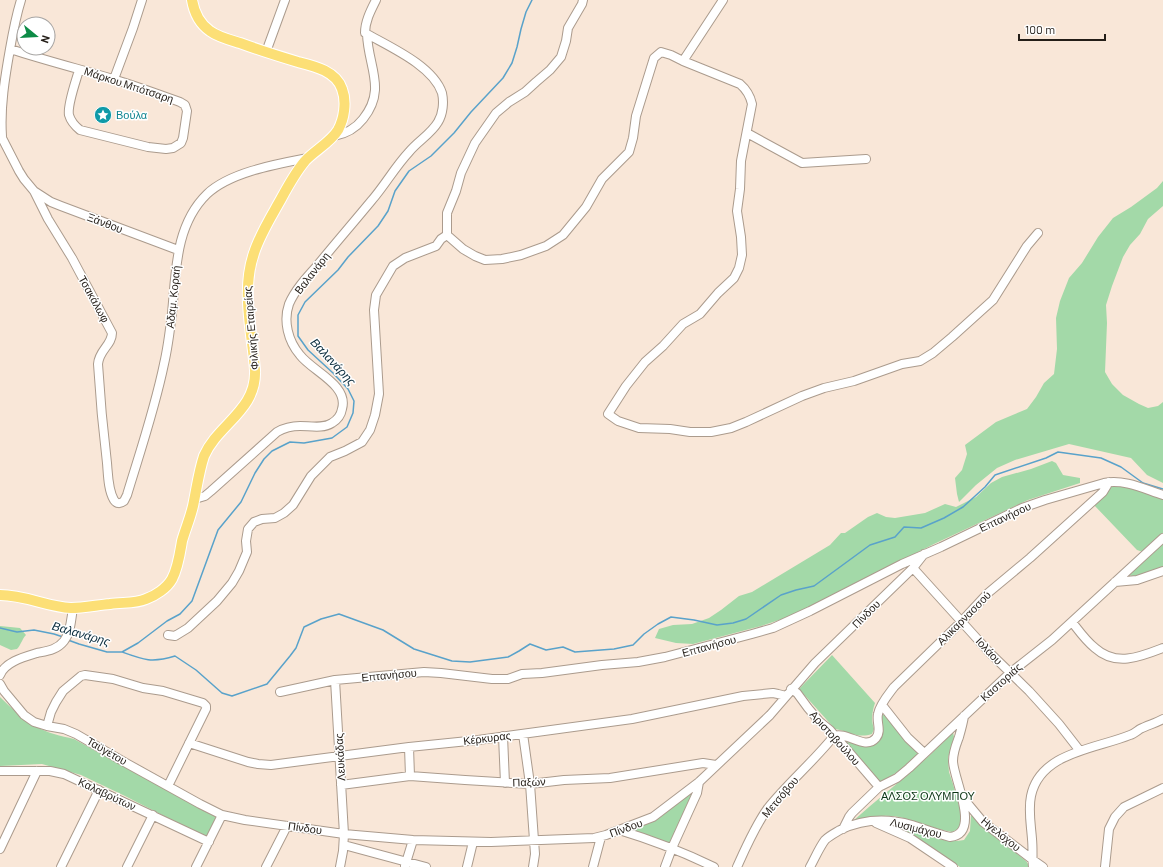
<svg xmlns="http://www.w3.org/2000/svg" width="1163" height="867" font-family="Barlow,sans-serif">
	<rect width="100%" height="100%" fill="#f9e7d8"/>
	<path fill="#a3d9a8" d="M 1163,181 L 1163,206 L 1148,219 L 1140,234 L 1130,245 L 1123,257 L 1112,286 L 1106,305 L 1107,323 L 1105,372 L 1112,384 L 1123,395 L 1139,404 L 1148,408 L 1158,406 L 1163,402 L 1163,483 L 1147,475 L 1131,458 L 1069,444 L 1015,460 L 997,468 L 976,485 L 959,502 L 957,494 L 955,478 L 962,470 L 967,454 L 965,445 L 996,422 L 1027,409 L 1036,397 L 1044,383 L 1054,374 L 1057,349 L 1056,318 L 1060,301 L 1069,278 L 1082,263 L 1098,237 L 1113,218 L 1131,207 L 1157,188 Z
		M 1052,461 L 1056,463 L 1063,475 L 1080,478 L 1080,483 L 1028,500 L 934,544 L 791,616 L 761,626 L 693,644 L 676,643 L 655,638 L 659,629 L 673,625 L 692,624 L 709,618 L 721,610 L 739,596 L 752,592 L 830,545 L 841,533 L 845,533 L 868,517 L 877,513 L 886,517 L 895,518 L 925,513 L 945,504 L 956,507 L 976,497 L 991,483 L 1002,477 L 1031,469 Z
		M 1119,485 L 1163,498 L 1163,533 L 1143,552 L 1137,550 L 1094,505 L 1112,486 Z
		M 1163,541 L 1163,567 C 1152,571 1139,579 1127,575 Z
		M 0,626 L 20,628 L 26,635 C 22,639 21,645 17,649 L 11,650 L 0,645 Z
		M 832,655 L 875,703 C 872,712 871,720 874,729 L 872,734 C 857,739 849,731 835,729 L 799,689 Z
		M 0,697 C 11,708 22,718 35,726 C 47,733 61,736 74,739 L 216,817 L 207,838 L 125,796 L 81,775 L 42,764 L 0,766 Z
		M 882,715 L 885,715 L 919,754 L 902,769 L 880,783 L 843,741 L 843,739 L 866,747 L 880,740 L 882,733 L 880,717 Z
		M 953,732 L 954,737 L 948,758 L 949,772 L 953,784 L 961,813 L 961,824 L 958,829 L 952,832 C 936,829 922,824 907,819 C 889,813 871,816 853,821 C 886,791 923,765 953,732 Z
		M 691,793 L 694,794 L 671,845 L 629,830 L 659,818 Z
		M 971,815 L 1027,862 L 1029,867 L 960,867 L 922,841 L 893,824 C 900,826 908,828 915,831 C 931,836 946,844 964,840 L 970,831 Z"/>
	<g fill="none" stroke-linecap="round" stroke-linejoin="round">
		<path stroke="#59a2ca" stroke-width="1.5" d="M 0,628 L 17,632 L 34,630 L 54,634 L 63,637
			M 68,640 L 79,644 L 107,652 L 122,652 L 138,643 L 167,621 L 180,614 L 192,601 L 218,530 L 241,502 L 255,473 L 264,459 L 272,451 L 290,442 L 304,443 L 332,438 L 347,427 L 353,413 L 354,401 L 348,389 L 333,373 L 308,350 L 298,336 L 298,315 L 305,302 L 338,270 L 348,257 L 378,226 L 388,211 L 395,191 L 409,171 L 431,156 L 454,133 L 471,112 L 503,78 L 512,63 L 517,47 L 521,29 L 526,12 L 532,0
			M 122,652 C 144,660 152,663 175,656 L 196,670 L 222,693 L 232,696 L 267,684 L 290,656 L 296,648 L 304,627 L 321,619 L 339,614 L 383,630 L 414,649 L 452,661 L 470,662 L 508,657 L 519,651 L 530,644 L 546,650 L 563,647 L 575,652 L 614,649 L 633,645 L 644,634 L 658,624 L 671,617 L 694,620 L 717,625 L 733,623 L 746,619 L 781,595 L 796,590 L 814,586 L 870,545 L 895,537 L 904,527 L 921,528 L 944,518 L 963,507 L 985,487 L 995,475 L 1046,458 L 1058,452 L 1101,458 L 1121,467 L 1143,483 L 1163,489"/>
		<defs>
			<path id="minor" d="M 583,0 L 582,4 L 568,28 L 566,41 L 561,57 L 550,70 L 536,82 L 525,92 L 509,102 L 496,113 L 475,143 L 461,173 L 456,191 L 447,213 L 447,235 L 463,249 L 475,256 L 485,260 L 502,259 L 521,255 L 546,246 L 563,235 L 586,207 L 602,179 L 629,152 L 633,138 L 636,116 L 654,58 L 661,52 L 671,55 L 683,61
				M 723,0 L 683,61 L 740,84 C 747,90 750,95 752,104 L 741,161 L 740,189 L 737,211 L 741,237 L 742,255 L 739,268 L 734,278 L 718,293 L 700,314 L 683,324 L 663,346 L 645,362 L 626,386 L 608,414 L 618,421 L 639,428 L 670,429 L 690,432 L 711,432 L 731,428 L 746,422 L 802,396 L 824,388 L 854,381 L 902,364 L 920,361 L 933,353 L 952,337 L 993,300 L 1027,246 L 1038,233
				M 10,49 C 44,60 79,69 113,79 C 136,86 158,94 180,102 L 185,105 L 187,111 L 183,138 L 181,143 L 173,148 L 166,149 L 148,147 L 80,130 C 75,126 71,122 69,115 C 67,105 76,81 79,70
				M 266,52 L 285,0
				M 114,79 L 133,28 L 142,0
				M 747,133 L 802,163 L 866,159
				M 0,134 L 19,171 L 24,179 L 34,191 L 48,219 L 72,258 L 112,333 C 112,345 99,350 98,364 C 100,397 103,430 107,463 C 108,474 108,490 114,500 C 117,504 120,504 124,501 L 127,495 C 140,452 155,408 164,364 C 168,347 170,330 172,313 C 176,272 175,225 207,194 C 230,172 277,164 308,158
				M 2,136 C 0,107 5,77 10,49 C 13,32 16,16 21,0
				M 334,136 C 345,134 356,128 363,119 C 387,89 368,67 367,34 L 365,33 C 365,21 371,10 376,0
				M 34,191 L 51,202 L 61,206 L 178,250
				M 195,499 L 205,496 L 211,491 L 277,432 C 284,428 291,426 300,426 C 310,426 323,429 332,423 C 337,420 341,415 342,409 C 349,385 312,371 300,355 C 288,341 283,321 289,304 C 295,290 306,278 316,267 C 334,245 353,223 372,200 C 385,185 395,167 409,152 C 418,141 431,134 438,122 C 443,114 444,102 442,93 C 433,66 390,47 367,34
				M 913,568 L 990,653 L 1029,691 L 1059,724 L 1080,751
				M 1115,582 L 1137,580 L 1163,571
				M 1072,622 C 1079,631 1086,641 1095,648 C 1116,667 1140,657 1163,648
				M 168,635 L 175,636 L 188,628 L 217,601 L 232,583 L 239,571 L 247,552 L 246,541 L 248,529 L 254,522 L 262,519 L 275,518 L 284,513 L 293,505 L 311,476 L 330,457 L 345,451 L 362,442 L 370,430 L 375,415 L 379,394 L 374,310 L 376,295 L 393,266 L 405,258 L 436,246 L 441,239 L 447,235
				M 0,675 C 5,662 24,657 37,653 C 47,651 57,650 64,641 C 71,632 71,619 73,608
				M 335,680 L 344,834 L 343,851 L 340,867
				M 0,684 L 4,691 L 24,715 L 34,722 L 47,726 L 64,729 L 76,734 L 126,763 L 200,804 L 222,815 L 245,820 L 344,834 L 413,840 L 491,842 L 594,838 L 606,835 L 653,817 L 699,782 L 770,715 L 815,663 L 913,568 L 924,554
				M 791,689 L 797,693 L 808,708 L 819,721 L 830,730 L 879,787
				M 280,692 L 335,680 L 424,672 L 441,673 L 492,679 L 508,679 L 522,674 L 542,673 L 602,665 L 638,662 L 665,657 L 752,634 L 773,628 L 810,611 L 902,564 L 941,547 L 1022,508 L 1045,500 L 1104,483 C 1125,479 1144,489 1163,495
				M 882,705 L 908,738 L 924,753
				M 47,726 L 51,712 L 56,702 L 63,691 L 81,676 L 85,675 L 113,679 L 143,688 L 163,691 L 203,703 L 206,706 L 206,709 L 168,786
				M 523,734 L 530,784 L 535,854 L 533,867
				M 503,736 L 505,783
				M 189,743 L 248,762 L 258,764 L 271,765 L 409,747 L 478,740 L 632,719 L 743,696 L 773,693 L 778,694 L 786,696
				M 409,747 L 410,776
				M 0,771 L 50,771 L 64,774 L 209,842
				M 341,785 L 410,776 L 465,780 L 530,784 L 564,780 L 610,778 L 703,763 L 716,765
				M 963,798 L 983,822 L 1033,860 L 1043,867
				M 876,823 L 910,838 L 953,867
				M 843,829 L 849,817 L 852,813 L 879,787 L 897,778 L 909,768 L 1010,673 L 1052,640 L 1163,538
				M 619,830 C 652,840 683,852 714,867
				M 344,845 L 426,867
				M 0,849 L 37,771
				M 405,866 L 413,840
				M 61,867 L 99,790
				M 127,867 L 153,815
				M 196,867 L 222,815
				M 266,867 L 287,826
				M 467,867 L 473,842
				M 593,867 L 601,837
				M 665,867 L 672,848 L 697,793 L 699,782
				M 737,867 C 746,847 755,826 768,808 C 788,783 814,761 834,736 C 847,731 865,751 876,738 C 882,731 876,722 878,714 C 880,704 888,695 894,687 L 962,621 L 988,593 L 1030,558 L 1103,492 L 1109,482
				M 810,867 C 815,858 819,848 825,840 C 829,836 835,833 840,830 C 863,819 887,818 912,825 C 924,829 937,834 950,837 C 982,834 953,778 953,761 C 953,752 956,745 959,737 C 961,730 963,723 964,716
				M 1033,867 C 1032,858 1033,849 1032,839 C 1031,825 1028,810 1031,796 C 1040,752 1096,749 1130,735 C 1134,734 1137,731 1140,729 C 1148,725 1156,723 1163,719
				M 1105,867 L 1109,829 L 1115,817 L 1124,807 L 1163,788"/>
			<path id="major" d="M 0,595 C 26,595 47,607 71,608 C 83,608 98,605 110,604 C 122,602 135,604 146,599 C 155,596 167,588 172,579 C 178,568 180,553 182,541 C 186,527 192,514 194,501 C 197,486 199,471 204,456 C 218,424 257,410 255,370 C 252,332 241,290 254,253 C 260,234 271,217 281,199 C 288,186 295,173 305,161 C 314,151 331,142 338,130 C 344,119 347,102 342,89 C 336,71 314,66 298,62 C 278,56 259,50 240,43 C 230,40 218,37 210,31 C 200,24 194,12 192,0"/>
		</defs>
		<use href="#minor" stroke="#ab9b8d" stroke-width="10"/>
		<use href="#major" stroke="#fff" stroke-width="12"/>
		<use href="#minor" stroke="#fff" stroke-width="8"/>
		<use href="#major" stroke="#fcdf76" stroke-width="10"/>
	</g>
	<defs>
		<symbol id="sight-disc" viewBox="-11 -11 22 22"><circle r="9.5" fill="#0f9aa8" stroke="#fff"/><path d="M0-6L1.8-2.2L6-1.7L2.9 1.2L3.7 5.4L0 3.3L-3.7 5.4L-2.9 1.2L-6-1.7L-1.8-2.2Z" fill="#fff"/></symbol>
	</defs>
	<g fill-rule="evenodd">
		<use href="#sight-disc" x="93" y="105" width="20" height="20"/>
	</g>
	<g text-anchor="middle" stroke-width="3" stroke-linejoin="round" paint-order="stroke">
		<g font-size="11" fill="#241e18" stroke="#fff">
			<text transform="translate(129 85) rotate(18)" y="4">Μάρκου Μπότσαρη</text>
			<text transform="translate(105 223) rotate(21)" y="4">Ξάνθου</text>
			<text transform="translate(312 273) rotate(-52)" y="4">Βαλανάρη</text>
			<text transform="translate(173 297) rotate(-84)" y="4">Αδαμ. Κοραή</text>
			<text transform="translate(94 299) rotate(61)" y="4">Τσακάλωφ</text>
			<text transform="translate(251 328) rotate(-95)" y="4">Φιλικής Εταιρείας</text>
			<text transform="translate(1005 517) rotate(-25)" y="4">Επτανήσου</text>
			<text transform="translate(866 614) rotate(-45)" y="4">Πίνδου</text>
			<text transform="translate(964 618) rotate(-45)" y="4">Αλικαρνασσού</text>
			<text transform="translate(709 646) rotate(-15)" y="4">Επτανήσου</text>
			<text transform="translate(989 651) rotate(47)" y="4">Ιολάου</text>
			<text transform="translate(389 675) rotate(-5)" y="4">Επτανήσου</text>
			<text transform="translate(1001 682) rotate(-42)" y="4">Καστοριάς</text>
			<text transform="translate(487 738) rotate(-7)" y="4">Κέρκυρας</text>
			<text transform="translate(835 738) rotate(48)" y="4">Αριστοβούλου</text>
			<text transform="translate(107 751) rotate(30)" y="4">Ταϋγέτου</text>
			<text transform="translate(340 757) rotate(-93)" y="4">Λευκάδας</text>
			<text transform="translate(529 782) rotate(-2)" y="4">Παξών</text>
			<text transform="translate(107 794) rotate(25)" y="4">Καλαβρύτων</text>
			<text transform="translate(780 797) rotate(-50)" y="4">Μετσόβου</text>
			<text transform="translate(305 828) rotate(8)" y="4">Πίνδου</text>
			<text transform="translate(626 828) rotate(-20)" y="4">Πίνδου</text>
			<text transform="translate(916 828) rotate(14)" y="4">Λυσιμάχου</text>
			<text transform="translate(1001 834) rotate(39)" y="4">Ηγελόχου</text>
		</g>
		<g font-size="11" fill="#0d838f" stroke="#fff" text-anchor="start">
			<text x="116" y="119">Βούλα</text>
		</g>
		<g font-size="11" fill="#0c3615" stroke="#fff">
			<text x="928" y="800">ΑΛΣΟΣ ΟΛΥΜΠΟΥ</text>
		</g>
		<g font-size="12" font-style="italic" fill="#0c2e3f" stroke="#fff">
			<text transform="translate(333 362) rotate(47)" y="4">Βαλανάρης</text>
			<text transform="translate(81 634) rotate(16)" y="4">Βαλανάρης</text>
		</g>
	</g>
	<g transform="translate(36 36) rotate(108)"><circle r="19" fill="#ffffff" stroke="#a7a5a3"/>
	<path d="M0-3L7 15L0 10L-7 15Z" fill="#0d8b46"/>
	<text y="-6" font-size="11" font-weight="bold" text-anchor="middle" fill="#241e18">N</text>
	</g>
	<path d="M1019 34v6h86v-6" fill="none" stroke="#241e18" stroke-width="2"/>
	<text x="1025" y="34" font-size="12" fill="#241e18" stroke="#ffffff" stroke-width="3" paint-order="stroke">100 m</text>
</svg>
